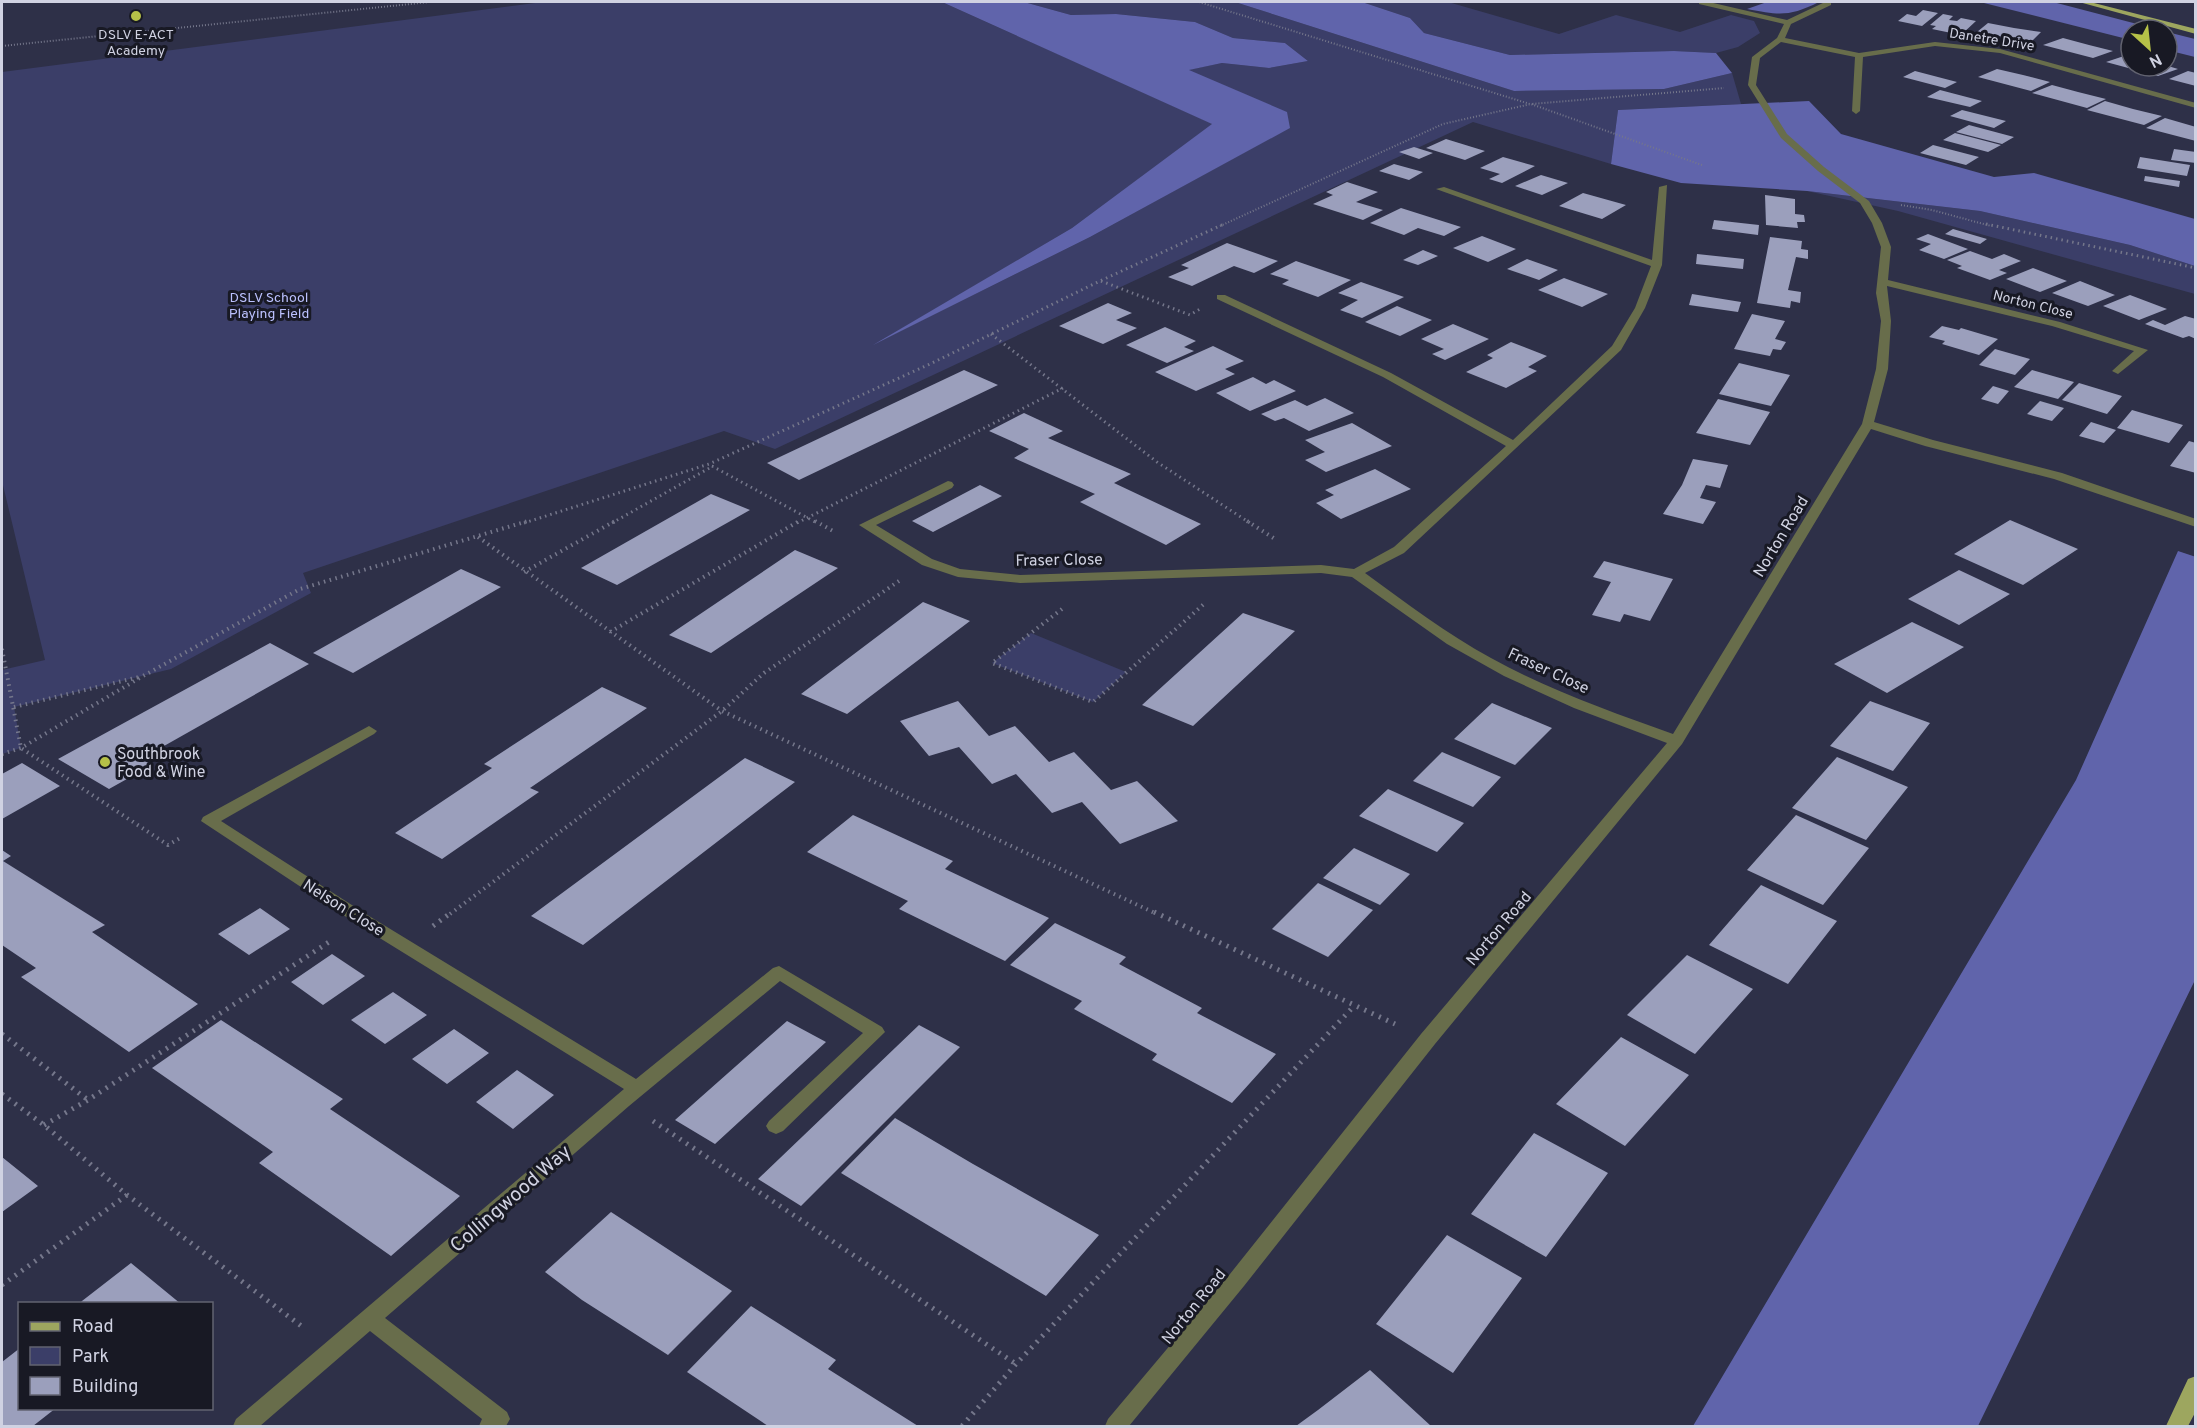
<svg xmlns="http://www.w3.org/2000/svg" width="2197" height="1428" font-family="Overpass,sans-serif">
	<rect width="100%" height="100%" fill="#2e3048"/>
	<path fill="#3b3e68" d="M 543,2 L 942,2 L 1213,124 L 1072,228 L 884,339 L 1090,237 L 1289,128 L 1286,112 L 1187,70 L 1222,63 L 1269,68 L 1308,61 L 1285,43 L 1233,38 L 1195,22 L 1116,14 L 1071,15 L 1024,2 L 1235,2 L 1514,91 L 1664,89 L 1732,73 L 1741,104 L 1618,110 L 1611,164 L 1473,122 L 775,449 L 724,431 L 303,573 L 311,593 L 171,669 L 14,707 L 21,748 L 2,754 L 2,670 L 45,660 L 2,481 L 2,72 Z
		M 1362,2 L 1448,2 L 1559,34 L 1616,15 L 1680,32 L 1731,15 L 1754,21 L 1760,33 L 1738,47 L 1716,53 L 1674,51 L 1510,55 L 1424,33 L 1410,18 Z
		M 1807,191 L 1980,211 L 2130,245 L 2195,266 L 2195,294 L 1898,211 Z
		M 1031,633 L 1126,672 L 1093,702 L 992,663 Z"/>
	<path fill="#6064ab" d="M 942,2 L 1024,2 L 1071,15 L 1116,14 L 1195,22 L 1233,38 L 1285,43 L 1308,61 L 1269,68 L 1222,63 L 1189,70 L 1287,112 L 1290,128 L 1090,237 L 873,345 L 1072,228 L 1212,124 Z
		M 1235,2 L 1362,2 L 1410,18 L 1424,33 L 1510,55 L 1674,51 L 1716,53 L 1732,73 L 1664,89 L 1514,91 Z
		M 1767,2 L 1819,2 C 1789,17 1779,15 1747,9 Z
		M 1980,2 L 2053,2 L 2160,30 L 2131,30 L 2131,40 Z
		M 2167,32 L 2195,39 L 2195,57 L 2167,50 Z
		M 1809,101 L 1841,134 L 1994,177 L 2034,173 L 2195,219 L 2195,266 L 2130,245 L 1980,211 L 1807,191 L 1681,183 L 1611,164 L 1618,110 Z
		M 2178,551 L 2196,557 L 2195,980 L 1978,1426 L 1693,1426 L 2076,780 Z"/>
	<path fill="#9b9fbc" d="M 1923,10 L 1938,13 L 1922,26 L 1898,21 L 1907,14 L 1916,16 Z
		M 1943,14 L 1953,16 L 1949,20 L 1957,21 L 1961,18 L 1976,21 L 1961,35 L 1932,29 L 1936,26 L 1930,25 Z
		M 1988,23 L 2014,28 L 2041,32 L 2031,42 L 1977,32 Z
		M 2063,38 L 2089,45 L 2113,51 L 2093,58 L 2043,45 Z
		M 2127,55 L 2131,56 L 2131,66 L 2168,66 L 2178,69 L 2158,76 L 2106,62 Z
		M 1997,69 L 2023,75 L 2050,82 L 2031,91 L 1978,77 Z
		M 1915,71 L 1957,82 L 1945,88 L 1903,77 Z
		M 2188,71 L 2196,73 L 2196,86 L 2169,79 Z
		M 2052,85 L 2078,92 L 2106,99 L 2087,108 L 2032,93 Z
		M 1940,90 L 1982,101 L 1970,107 L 1927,97 Z
		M 2105,101 L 2133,109 L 2162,116 L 2144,125 L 2087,110 Z
		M 1962,110 L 2006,121 L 1994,128 L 1950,116 Z
		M 2165,118 L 2196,127 L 2196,141 L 2146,128 Z
		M 1969,125 L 2014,137 L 2002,144 L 1956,132 Z
		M 1955,133 L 2001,145 L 1988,152 L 1943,140 Z
		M 1446,139 L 1485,151 L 1465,160 L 1426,148 Z
		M 1933,145 L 1979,157 L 1966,165 L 1920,153 Z
		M 1414,147 L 1433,153 L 1419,159 L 1399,152 Z
		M 2174,149 L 2196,152 L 2196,163 L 2171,160 Z
		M 1503,157 L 1535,166 L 1502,183 L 1489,179 L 1500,174 L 1480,168 Z
		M 2140,157 L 2190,165 L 2187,176 L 2137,168 Z
		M 1394,164 L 1423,172 L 1409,180 L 1379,171 Z
		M 1541,175 L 1568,183 L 1542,195 L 1515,186 Z
		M 2145,176 L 2180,181 L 2179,187 L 2144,181 Z
		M 1347,182 L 1378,192 L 1356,202 L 1383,210 L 1363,220 L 1313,204 L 1333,195 L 1326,192 Z
		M 1583,193 L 1626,205 L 1602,219 L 1559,206 Z
		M 1765,195 L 1795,199 L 1795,214 L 1804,215 L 1805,222 L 1797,222 L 1798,228 L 1766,225 Z
		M 1401,208 L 1461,227 L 1444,236 L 1418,228 L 1404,235 L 1370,223 Z
		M 1714,220 L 1759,225 L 1758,235 L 1712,229 Z
		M 1953,229 L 1987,239 L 1980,244 L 1945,234 Z
		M 1928,234 L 1968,249 L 1944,259 L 1919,250 L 1931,244 L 1916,239 Z
		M 1482,236 L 1516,249 L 1488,262 L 1453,248 Z
		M 1770,237 L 1802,241 L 1801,249 L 1808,250 L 1808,259 L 1796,257 L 1788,290 L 1801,292 L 1800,303 L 1791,301 L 1790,308 L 1757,303 Z
		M 1227,243 L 1278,261 L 1254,273 L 1234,266 L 1192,286 L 1168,277 L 1189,268 L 1181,265 Z
		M 1423,250 L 1438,256 L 1418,265 L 1403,260 Z
		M 1970,251 L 1992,259 L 2004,254 L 2021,261 L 1999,270 L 2007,273 L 1990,280 L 1957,268 L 1962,266 L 1947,260 Z
		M 1697,254 L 1744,259 L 1743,269 L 1696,264 Z
		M 1527,259 L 1558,270 L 1539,280 L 1507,269 Z
		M 1296,261 L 1351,280 L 1318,297 L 1282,284 L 1289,280 L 1270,274 Z
		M 2033,268 L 2067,281 L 2040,292 L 2006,279 Z
		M 1564,278 L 1608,294 L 1582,307 L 1538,290 Z
		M 2080,281 L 2115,295 L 2088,306 L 2052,293 Z
		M 1361,282 L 1404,297 L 1362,318 L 1340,310 L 1358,300 L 1338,293 Z
		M 1692,294 L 1741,302 L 1738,312 L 1689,305 Z
		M 2130,295 L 2167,309 L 2139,320 L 2103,306 Z
		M 1108,303 L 1132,313 L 1116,320 L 1137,328 L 1103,344 L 1059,326 Z
		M 1397,306 L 1432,320 L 1400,336 L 1365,322 Z
		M 1752,314 L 1785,321 L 1775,339 L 1786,342 L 1781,350 L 1773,349 L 1770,356 L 1734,349 Z
		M 2185,316 L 2196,319 L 2196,339 L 2189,336 L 2183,338 L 2145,324 L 2153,320 L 2165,325 Z
		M 1453,324 L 1489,339 L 1445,360 L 1432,354 L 1444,349 L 1421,339 Z
		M 1942,326 L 1959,330 L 1961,328 L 1998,339 L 1979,355 L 1942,344 L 1945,341 L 1929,337 Z
		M 1165,327 L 1196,341 L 1184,347 L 1194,351 L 1167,363 L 1126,345 Z
		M 1511,342 L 1547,356 L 1528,367 L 1537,371 L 1506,388 L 1466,372 L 1493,358 L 1487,355 Z
		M 1213,346 L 1244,361 L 1225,369 L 1235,374 L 1196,391 L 1155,372 Z
		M 1995,349 L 2030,359 L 2015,375 L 1979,365 Z
		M 1739,363 L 1790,375 L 1771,406 L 1719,394 Z
		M 964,370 L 998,385 L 799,480 L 767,463 Z
		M 2032,370 L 2074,382 L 2058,399 L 2014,387 Z
		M 1253,377 L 1266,384 L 1274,380 L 1296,391 L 1250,411 L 1216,393 Z
		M 2079,383 L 2122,396 L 2107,414 L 2062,400 Z
		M 1993,386 L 2009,391 L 1998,404 L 1981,399 Z
		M 1325,398 L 1354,413 L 1309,431 L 1284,418 L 1275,421 L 1261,414 L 1295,400 L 1307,406 Z
		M 1718,399 L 1770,412 L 1750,445 L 1696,433 Z
		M 2040,401 L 2064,408 L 2052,421 L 2027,414 Z
		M 2132,410 L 2183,425 L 2169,443 L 2117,428 Z
		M 1024,413 L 1063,431 L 1048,438 L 1131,474 L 1114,483 L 1201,524 L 1166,545 L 1080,502 L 1095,494 L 1014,458 L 1029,449 L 989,431 Z
		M 2091,422 L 2116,430 L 2104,443 L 2079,436 Z
		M 1352,423 L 1392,446 L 1326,472 L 1305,460 L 1325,452 L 1305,440 Z
		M 2189,441 L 2196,443 L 2196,473 L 2170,466 Z
		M 1693,459 L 1728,465 L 1720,488 L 1706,485 L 1700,498 L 1716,502 L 1703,524 L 1663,514 L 1682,485 Z
		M 1375,469 L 1411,489 L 1341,519 L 1316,503 L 1334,495 L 1325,490 Z
		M 980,485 L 1002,496 L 933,532 L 912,521 Z
		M 711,494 L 750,510 L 617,585 L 581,568 Z
		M 2010,520 L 2078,549 L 2023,585 L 1954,554 Z
		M 795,550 L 838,568 L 711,653 L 669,635 Z
		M 1604,561 L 1673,579 L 1650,621 L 1624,614 L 1620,622 L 1592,615 L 1611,582 L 1593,577 Z
		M 461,569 L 501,587 L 353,673 L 313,653 Z
		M 1959,570 L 2010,594 L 1959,625 L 1908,599 Z
		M 923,602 L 970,621 L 847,714 L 801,694 Z
		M 1243,613 L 1295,631 L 1193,726 L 1142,705 Z
		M 1912,622 L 1964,647 L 1887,693 L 1834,664 Z
		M 270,643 L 309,664 L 141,759 L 152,765 L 109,789 L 58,759 Z
		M 602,687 L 647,708 L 530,788 L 539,792 L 442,859 L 395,833 L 492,768 L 484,764 Z
		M 958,701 L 989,736 L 1015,726 L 1049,762 L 1074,752 L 1111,790 L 1137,781 L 1178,821 L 1120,844 L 1082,802 L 1052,813 L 1016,774 L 992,784 L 959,747 L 929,756 L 900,721 Z
		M 1870,701 L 1930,723 L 1893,771 L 1830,746 Z
		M 1492,703 L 1552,728 L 1515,765 L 1454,739 Z
		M 1442,752 L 1501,777 L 1473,807 L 1413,781 Z
		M 1837,757 L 1908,787 L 1866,840 L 1792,808 Z
		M 745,758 L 795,782 L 583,945 L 531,916 Z
		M 22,763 L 60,786 L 2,819 L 2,774 Z
		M 1388,789 L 1464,823 L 1437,852 L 1359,816 Z
		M 853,815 L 953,861 L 945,869 L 1049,918 L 1005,961 L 899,909 L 908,901 L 807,852 Z
		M 1796,815 L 1869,848 L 1823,905 L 1747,870 Z
		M 1354,848 L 1410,874 L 1380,905 L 1323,878 Z
		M 2,850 L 11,856 L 3,861 L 105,925 L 92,932 L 198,1004 L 129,1052 L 21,977 L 36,968 L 2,945 Z
		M 1318,883 L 1373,910 L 1328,957 L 1272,929 Z
		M 1761,885 L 1837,921 L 1788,984 L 1709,945 Z
		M 260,908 L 290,929 L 249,955 L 218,934 Z
		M 1055,923 L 1126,957 L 1119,964 L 1202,1008 L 1197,1013 L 1276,1054 L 1232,1103 L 1152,1060 L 1157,1054 L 1074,1009 L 1082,1001 L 1010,965 Z
		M 332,954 L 365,976 L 323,1005 L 291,982 Z
		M 1687,955 L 1753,989 L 1695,1054 L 1627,1015 Z
		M 393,992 L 427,1015 L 385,1044 L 351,1020 Z
		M 221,1020 L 343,1099 L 330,1109 L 460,1196 L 391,1256 L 259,1163 L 273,1152 L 152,1068 Z
		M 787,1021 L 826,1042 L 715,1144 L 675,1120 Z
		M 919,1025 L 960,1047 L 801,1206 L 758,1179 Z
		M 454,1029 L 489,1053 L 447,1084 L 412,1059 Z
		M 1621,1037 L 1689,1075 L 1625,1146 L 1556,1104 Z
		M 517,1070 L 554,1095 L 513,1129 L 476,1102 Z
		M 895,1118 L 973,1164 L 1099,1235 L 1046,1296 L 841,1173 Z
		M 1534,1133 L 1608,1173 L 1546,1257 L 1471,1214 Z
		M 2,1157 L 38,1186 L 2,1212 Z
		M 611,1212 L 732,1291 L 668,1355 L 582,1300 L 545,1272 Z
		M 1447,1235 L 1522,1278 L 1453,1373 L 1376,1324 Z
		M 131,1263 L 181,1304 L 79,1304 L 82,1301 Z
		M 751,1306 L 836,1360 L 828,1369 L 918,1426 L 768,1426 L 687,1372 Z
		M 20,1348 L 20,1408 L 56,1408 L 33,1426 L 2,1426 L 2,1362 Z
		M 1370,1370 L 1431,1426 L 1296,1426 L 1318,1410 Z"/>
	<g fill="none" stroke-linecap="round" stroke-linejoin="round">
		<path stroke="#75778b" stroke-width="2" stroke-dasharray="1 2" stroke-linecap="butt" d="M 1199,2 L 1530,104
			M 2,46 L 430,2
			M 1702,165 L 1531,104 L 1724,88
			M 1901,205 L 1932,210 L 1991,226
			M 1220,226 L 1443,124 L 1531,104"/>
		<path stroke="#75778b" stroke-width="3" stroke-dasharray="1.5 4" stroke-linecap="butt" d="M 1986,224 L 2196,268
			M 1101,281 L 1190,315 L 1200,309
			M 991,334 L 1157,462 L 1250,523
			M 712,466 L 817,523
			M 524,523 L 709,464 L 930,364 L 1100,281 L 1224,224
			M 612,523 L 713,466
			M 797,523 L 1063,388"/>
		<path stroke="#75778b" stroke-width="4" stroke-dasharray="1.5 4.5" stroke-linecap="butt" d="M 815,521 L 835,532
			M 1247,521 L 1275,539
			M 478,537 L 722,711 L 1157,914
			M 524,572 L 615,521
			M 1062,609 L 992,663 L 1093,702 L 1204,604
			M 610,632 L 799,521
			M 2,649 L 21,748 L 168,845 L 182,837
			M 14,707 L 139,677
			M 2,754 L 21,748 L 143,676 L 300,589 L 528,521
			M 450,914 L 722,711 L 764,673 L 899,581"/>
		<path stroke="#75778b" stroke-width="5" stroke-dasharray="2 6" stroke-linecap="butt" d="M 1154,912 L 1395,1024
			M 433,926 L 452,912
			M 2,1034 L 88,1100
			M 2,1094 L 44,1125 L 127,1195 L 304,1328
			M 653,1121 L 1016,1364
			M 44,1125 L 88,1100 L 332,940
			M 2,1285 L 127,1195
			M 962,1426 L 1016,1364 L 1355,1005"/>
		<path fill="#686d4b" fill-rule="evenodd" d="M 1699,2 L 1709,2 L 1787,20 L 1825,2 L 1831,2 L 1831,5 L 1791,24 L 1785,38 L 1859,53 L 1935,42 L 2000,49 L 2196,103 L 2196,108 L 2000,53 L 1935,46 L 1863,57 L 1860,111 L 1856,114 L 1852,111 L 1855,57 L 1781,42 L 1760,58 L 1756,85 L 1787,134 L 1824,167 L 1869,201 L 1882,223 L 1891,247 L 1888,280 L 2060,322 L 2148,350 L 2118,374 L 2112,371 L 2134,351 L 2052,326 L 1887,286 L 1891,321 L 1888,369 L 1874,422 L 1933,440 L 2062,473 L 2196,519 L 2196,527 L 2054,479 L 1925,446 L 1871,429 L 1682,744 L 1435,1044 L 1244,1286 L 1129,1426 L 1105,1426 L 1108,1419 L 1230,1274 L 1421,1034 L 1667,743 L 1574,708 L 1504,676 L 1447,644 L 1352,577 L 1321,573 L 1020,583 L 958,577 L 922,565 L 859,525 L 948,481 L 952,482 L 954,485 L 952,488 L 876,525 L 932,559 L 960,569 L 1020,575 L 1321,565 L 1354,569 L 1394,547 L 1506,446 L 1383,377 L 1217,299 L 1217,295 L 1225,295 L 1391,373 L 1513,440 L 1612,346 L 1635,308 L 1651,266 L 1436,189 L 1444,187 L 1652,260 L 1659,187 L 1667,185 L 1662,265 L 1645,308 L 1621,350 L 1404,553 L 1365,573 C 1406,603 1447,634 1491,658 C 1549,690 1612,712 1673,734 L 1862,424 L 1876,369 L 1881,321 L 1876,293 L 1881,247 L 1872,223 L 1860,203 L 1818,171 L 1781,138 L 1748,85 L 1752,57 L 1777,38 L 1784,24 L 1699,4 Z
			M 369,726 L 377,731 L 374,734 L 221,821 L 369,916 L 636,1079 L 773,968 L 779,966 L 882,1027 L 885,1032 L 783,1131 L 776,1134 L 769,1131 L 766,1126 L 769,1121 L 863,1033 L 780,981 L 629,1106 L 385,1318 L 507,1412 L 510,1419 L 506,1426 L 479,1426 L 482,1419 L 370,1331 L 260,1426 L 233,1426 L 236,1419 L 624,1089 L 357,924 L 201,821 L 203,817 Z"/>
		<path fill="#9da65f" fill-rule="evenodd" d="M 2079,2 L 2090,2 L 2196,29 L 2196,34 Z
			M 2196,1376 L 2196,1411 L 2188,1426 L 2166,1426 L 2188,1379 Z"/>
	</g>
	<g fill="#b6c148" stroke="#181924" stroke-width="2">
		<circle cx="136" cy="16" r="6"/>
		<circle cx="105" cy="762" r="6"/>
	</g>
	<g text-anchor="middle" stroke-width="6" stroke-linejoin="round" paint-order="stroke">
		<g font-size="14" fill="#d0d2e2" stroke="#181924">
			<text x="136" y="39">DSLV E-ACT<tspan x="136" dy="16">Academy</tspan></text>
		</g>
		<g font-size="14" fill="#d0d2e2" stroke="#181924">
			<text transform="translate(1992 39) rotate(9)" y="5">Danetre Drive</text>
			<text transform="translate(2033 304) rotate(14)" y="5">Norton Close</text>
		</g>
		<g font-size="14" fill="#bbc1fe" stroke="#181924">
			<text x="269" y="302">DSLV School<tspan x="269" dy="16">Playing Field</tspan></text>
		</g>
		<g font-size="16" fill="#d0d2e2" stroke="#181924">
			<text transform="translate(1780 536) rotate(-59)" y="6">Norton Road</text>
			<text transform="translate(1059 559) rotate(-1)" y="6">Fraser Close</text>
			<text transform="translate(1549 670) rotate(25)" y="6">Fraser Close</text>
			<text transform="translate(344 907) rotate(32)" y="6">Nelson Close</text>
			<text transform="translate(1498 928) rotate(-50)" y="6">Norton Road</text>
			<text transform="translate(1193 1306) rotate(-51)" y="6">Norton Road</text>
		</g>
		<g font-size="16" fill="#d0d2e2" stroke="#181924" text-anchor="start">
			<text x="117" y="759">Southbrook<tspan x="117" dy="18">Food &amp; Wine</tspan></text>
		</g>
		<g font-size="20" fill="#d0d2e2" stroke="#181924">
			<text transform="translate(510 1198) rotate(-41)" y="7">Collingwood Way</text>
		</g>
	</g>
	<rect width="2197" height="1428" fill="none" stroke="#d0d2e2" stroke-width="6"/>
	<rect x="18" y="1302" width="195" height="108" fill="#181924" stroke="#626370" stroke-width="1.5"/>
	<rect x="30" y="1322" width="30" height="9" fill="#9da65f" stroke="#626370" stroke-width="1.5"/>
	<text x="72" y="1332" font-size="18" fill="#d0d2e2">Road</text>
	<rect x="30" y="1347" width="30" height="18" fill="#3b3e68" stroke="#626370" stroke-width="1.5"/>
	<text x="72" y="1362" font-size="18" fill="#d0d2e2">Park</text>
	<rect x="30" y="1377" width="30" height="18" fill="#9b9fbc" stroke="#626370" stroke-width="1.5"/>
	<text x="72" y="1392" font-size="18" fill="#d0d2e2">Building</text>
	<g transform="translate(2149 48) rotate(153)"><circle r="28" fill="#181924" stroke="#626370" stroke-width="1.5"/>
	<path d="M0-4.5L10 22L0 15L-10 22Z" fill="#b6c148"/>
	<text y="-9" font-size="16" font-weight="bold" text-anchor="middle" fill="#d0d2e2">N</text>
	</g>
</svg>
